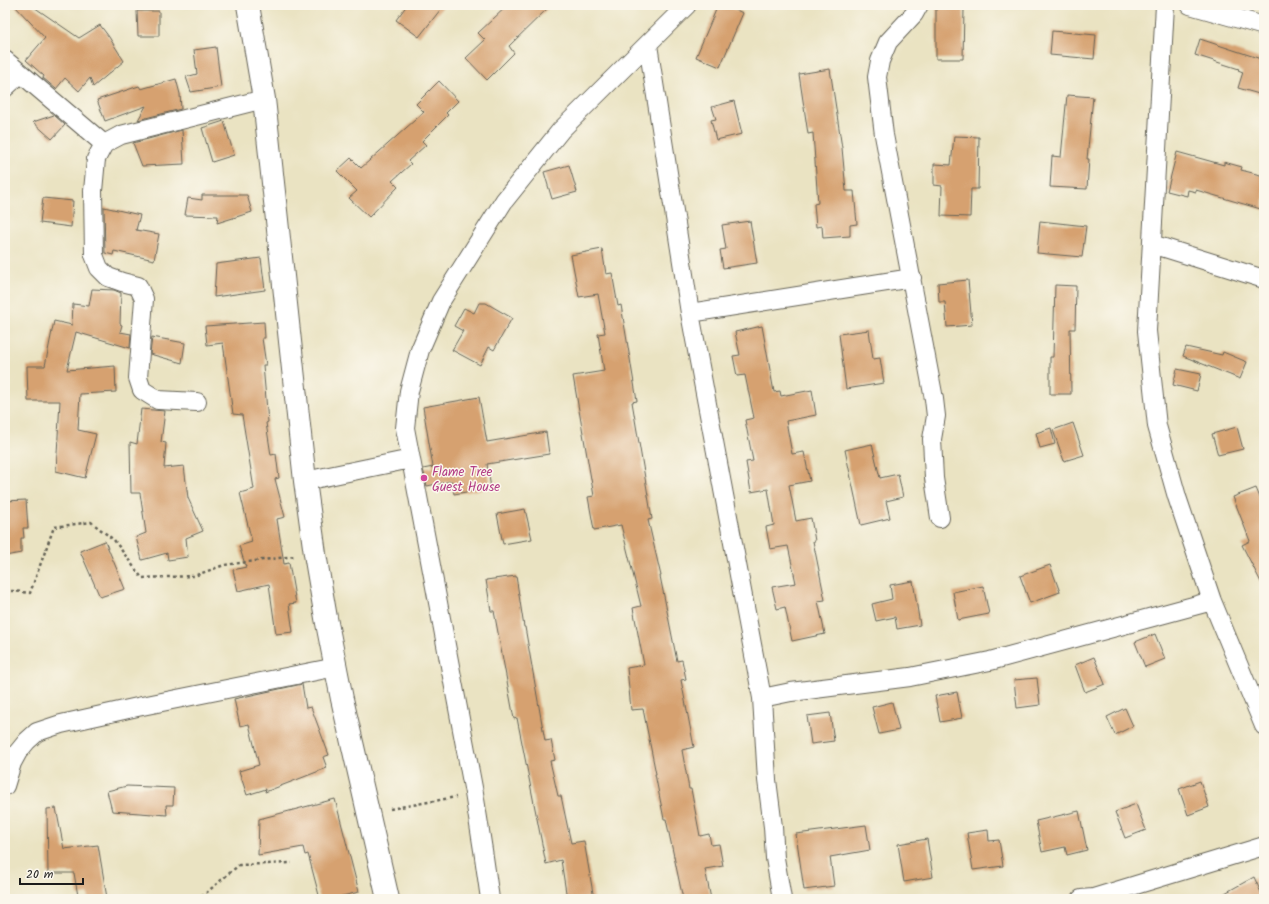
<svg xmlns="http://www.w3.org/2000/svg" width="1269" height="904" font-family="Kalam,sans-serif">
	<rect width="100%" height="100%" fill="#fbf7ec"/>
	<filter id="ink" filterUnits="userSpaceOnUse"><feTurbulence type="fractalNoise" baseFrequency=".025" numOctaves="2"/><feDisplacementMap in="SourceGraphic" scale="8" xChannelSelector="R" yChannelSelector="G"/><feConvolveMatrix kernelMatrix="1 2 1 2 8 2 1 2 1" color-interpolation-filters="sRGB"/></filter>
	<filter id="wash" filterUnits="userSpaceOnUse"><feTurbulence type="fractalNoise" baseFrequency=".012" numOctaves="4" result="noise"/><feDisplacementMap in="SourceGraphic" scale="16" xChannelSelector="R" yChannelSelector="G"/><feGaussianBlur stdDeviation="0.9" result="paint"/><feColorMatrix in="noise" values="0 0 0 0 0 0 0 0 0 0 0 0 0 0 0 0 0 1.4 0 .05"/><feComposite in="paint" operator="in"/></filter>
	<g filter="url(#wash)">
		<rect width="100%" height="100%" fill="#eae3c2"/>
		<g id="blocks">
			<path fill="#d6a170" d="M 14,5 L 31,5 L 79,38 L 100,25 L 109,37 L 124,61 L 93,87 L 90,78 L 79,91 L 65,78 L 56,89 L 43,78 L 44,76 L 26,60 L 45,38 Z
				M 407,5 L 444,5 L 419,37 L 396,20 Z
				M 508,5 L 551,5 L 509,46 L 514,53 L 487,80 L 466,58 L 485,40 L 478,33 Z
				M 718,5 L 724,5 L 743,13 L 720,67 L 696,57 Z
				M 936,8 L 964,9 L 963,59 L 936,59 Z
				M 137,11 L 159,11 L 159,36 L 138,36 Z
				M 1052,31 L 1096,35 L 1094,59 L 1050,55 Z
				M 1200,39 L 1264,60 L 1264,74 L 1259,94 L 1238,88 L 1243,72 L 1238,70 L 1239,69 L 1195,55 Z
				M 216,47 L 221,87 L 191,92 L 186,77 L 197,74 L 194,50 Z
				M 830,69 L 842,148 L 846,191 L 854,191 L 857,224 L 850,225 L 850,236 L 823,238 L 822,226 L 816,227 L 814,204 L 818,203 L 813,133 L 808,134 L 799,74 Z
				M 176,79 L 180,94 L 181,109 L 138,120 L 146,106 L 105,121 L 97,100 L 139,86 L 141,89 Z
				M 439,81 L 458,101 L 446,113 L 448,115 L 422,141 L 426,145 L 408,161 L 411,164 L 392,181 L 398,187 L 369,217 L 349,198 L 357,191 L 337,171 L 351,158 L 361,168 L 424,112 L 416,104 Z
				M 1067,95 L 1093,97 L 1087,159 L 1089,159 L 1087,189 L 1050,187 L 1052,156 L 1061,157 Z
				M 734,101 L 742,134 L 716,140 L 711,120 L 716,119 L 712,107 Z
				M 54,115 L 65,125 L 52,139 L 33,122 Z
				M 224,121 L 234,155 L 212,162 L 202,128 Z
				M 182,130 L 184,164 L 142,166 L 133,143 Z
				M 954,136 L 979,137 L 978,189 L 971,189 L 970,217 L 941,216 L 942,186 L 934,185 L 934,164 L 951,165 Z
				M 1177,152 L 1224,165 L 1224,162 L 1242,167 L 1241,170 L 1264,176 L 1264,210 L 1196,190 L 1196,192 L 1188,190 L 1187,196 L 1167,191 Z
				M 569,165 L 577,192 L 552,199 L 544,172 Z
				M 202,195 L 247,195 L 252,212 L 217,223 L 218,216 L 185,215 L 188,198 L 202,200 Z
				M 43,198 L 73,201 L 71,227 L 40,223 Z
				M 104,207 L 140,215 L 136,230 L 159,234 L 154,260 L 114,251 L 113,255 L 105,253 Z
				M 750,221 L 757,263 L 723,268 L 720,250 L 726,249 L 722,225 Z
				M 1040,221 L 1086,226 L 1082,257 L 1037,253 Z
				M 602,249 L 606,274 L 612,273 L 618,306 L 621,305 L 637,401 L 632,402 L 652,519 L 648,520 L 661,576 L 660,576 L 677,661 L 682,660 L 686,679 L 681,680 L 694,747 L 682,750 L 689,789 L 691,789 L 700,836 L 709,834 L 711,845 L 719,844 L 723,866 L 705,869 L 711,899 L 683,899 L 666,819 L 664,819 L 655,774 L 656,774 L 643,709 L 631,710 L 627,668 L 644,665 L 633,608 L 641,606 L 621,525 L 594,530 L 588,497 L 594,496 L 573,376 L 604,371 L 598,334 L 605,333 L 598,294 L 579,297 L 571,255 Z
				M 261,258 L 265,290 L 214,297 L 216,264 Z
				M 968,280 L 972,325 L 947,327 L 945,302 L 939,302 L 938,283 Z
				M 1055,285 L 1076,286 L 1075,329 L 1070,329 L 1071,394 L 1050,394 L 1050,357 L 1053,357 Z
				M 92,289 L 114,290 L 121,293 L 120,324 L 122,325 L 120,332 L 131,334 L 130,348 L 76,332 L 67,370 L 115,366 L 116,392 L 80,394 L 78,430 L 96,434 L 85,478 L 56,471 L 60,401 L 28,401 L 27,366 L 45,366 L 54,321 L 72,325 L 73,304 L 89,306 Z
				M 479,303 L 486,303 L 512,318 L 494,350 L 489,347 L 480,365 L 452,350 L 463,331 L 454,326 L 464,308 L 474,313 Z
				M 264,322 L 265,338 L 262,338 L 266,365 L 263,365 L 268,422 L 266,423 L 271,455 L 276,454 L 279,478 L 275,479 L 285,517 L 277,519 L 284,564 L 289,563 L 296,603 L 289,604 L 293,632 L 276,634 L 269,584 L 238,591 L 233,570 L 246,567 L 239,546 L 252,542 L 240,493 L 254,489 L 242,415 L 233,414 L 223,343 L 207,345 L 205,326 Z
				M 762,326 L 774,392 L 780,391 L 781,396 L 812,390 L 816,415 L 786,421 L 792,454 L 804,452 L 810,481 L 789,485 L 796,521 L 811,518 L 815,541 L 813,541 L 825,600 L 818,601 L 825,634 L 792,641 L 785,607 L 777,609 L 772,587 L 796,583 L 788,546 L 770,549 L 766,527 L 774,525 L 768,489 L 751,492 L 746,462 L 753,461 L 745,420 L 754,418 L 745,375 L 737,376 L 733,356 L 740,355 L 735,332 Z
				M 869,330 L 873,359 L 880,358 L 884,383 L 846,389 L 839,334 Z
				M 152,337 L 185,343 L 182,363 L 150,354 Z
				M 1186,347 L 1222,355 L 1223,352 L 1247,362 L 1240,379 L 1183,356 Z
				M 1177,369 L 1201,374 L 1197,391 L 1173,385 Z
				M 479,397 L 487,442 L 546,432 L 549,454 L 487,464 L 491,488 L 454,494 L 452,481 L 427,486 L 423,469 L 433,467 L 423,407 Z
				M 141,409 L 165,411 L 161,442 L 166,443 L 164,468 L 184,466 L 188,498 L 203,531 L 186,538 L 188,557 L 168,560 L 167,553 L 142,560 L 136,537 L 146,533 L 140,493 L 131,493 L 130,442 L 137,444 Z
				M 1073,423 L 1084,455 L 1064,461 L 1053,430 Z
				M 1237,427 L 1243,449 L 1218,455 L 1212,434 Z
				M 1051,428 L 1055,444 L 1040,448 L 1036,433 Z
				M 872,444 L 880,478 L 898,474 L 903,497 L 886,501 L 890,518 L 861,525 L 845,450 Z
				M 1256,488 L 1264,507 L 1264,588 L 1242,545 L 1250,541 L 1233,497 Z
				M 26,500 L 28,528 L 23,528 L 24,538 L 21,538 L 21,553 L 5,556 L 5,501 Z
				M 525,509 L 532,539 L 503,544 L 497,514 Z
				M 105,541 L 125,589 L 100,597 L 80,551 Z
				M 1050,565 L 1060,592 L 1030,603 L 1020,576 Z
				M 516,576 L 524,627 L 525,627 L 545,741 L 551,740 L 555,760 L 550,761 L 558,796 L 561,796 L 571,843 L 584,841 L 594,899 L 567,899 L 561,860 L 546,864 L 517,718 L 514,719 L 494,611 L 491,611 L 486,580 Z
				M 913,581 L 920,625 L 897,629 L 895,617 L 876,621 L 872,604 L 892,599 L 890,585 Z
				M 983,586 L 989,614 L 958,620 L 953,592 Z
				M 1155,634 L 1165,659 L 1145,667 L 1135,642 Z
				M 1094,657 L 1105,684 L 1085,692 L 1075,665 Z
				M 1037,678 L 1040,705 L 1017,708 L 1014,680 Z
				M 302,684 L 306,708 L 311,707 L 329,755 L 323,757 L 327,768 L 265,792 L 266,789 L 247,795 L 239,771 L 259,765 L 249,724 L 240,726 L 234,699 Z
				M 957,692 L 962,718 L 940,722 L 935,696 Z
				M 892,702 L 899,730 L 879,734 L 872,707 Z
				M 1125,708 L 1133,726 L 1115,735 L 1107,717 Z
				M 830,713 L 834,741 L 811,744 L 807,716 Z
				M 1200,781 L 1209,807 L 1188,815 L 1179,789 Z
				M 127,786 L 174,788 L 173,805 L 166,805 L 167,815 L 112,811 L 107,791 Z
				M 335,799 L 359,892 L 330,899 L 320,899 L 308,854 L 305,855 L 303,847 L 258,855 L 259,819 Z
				M 1136,804 L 1146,830 L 1125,838 L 1115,812 Z
				M 56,808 L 64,849 L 98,845 L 107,898 L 89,899 L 88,894 L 78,896 L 74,873 L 48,873 L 47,809 Z
				M 1079,811 L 1087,850 L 1067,855 L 1065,847 L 1042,852 L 1036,821 Z
				M 866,825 L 870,850 L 830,857 L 834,886 L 804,890 L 796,834 Z
				M 988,830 L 989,841 L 999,840 L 1003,866 L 973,870 L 967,833 Z
				M 927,839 L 933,877 L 904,882 L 898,844 Z
				M 1254,877 L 1264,899 L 1214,899 Z"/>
		</g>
	</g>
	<g filter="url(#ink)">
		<use href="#blocks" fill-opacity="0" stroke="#646256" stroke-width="1"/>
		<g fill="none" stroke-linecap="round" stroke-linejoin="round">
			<defs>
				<path id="street" d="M 919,5 L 914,14 L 888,42 L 880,61 L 877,77 L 884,135 L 934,399 L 936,416 L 932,439 L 934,478 L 940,518
					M 1165,5 L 1147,331 L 1157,426 L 1177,497 L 1212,601 L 1264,726
					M 1190,5 L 1264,26
					M 648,45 L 690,313 L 762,698 L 767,780 L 773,827 L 775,858 L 782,899
					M 5,60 L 104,144
					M 5,88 L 20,74
					M 1152,244 L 1264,279
					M 690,313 L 912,278
					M 197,402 L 158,400 L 142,390 L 138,378 L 144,299 L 138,286 L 122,282 L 108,277 L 99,268 L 94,255 L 93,191 L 96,159 L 104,144 L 121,135 L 264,99
					M 305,481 L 411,459
					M 762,698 L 791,692 L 910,677 L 990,661 L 1212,601
					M 5,786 L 12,763 L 18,752 L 27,741 L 37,732 L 61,724 L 142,706 L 336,667
					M 490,899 L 483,850 L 474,793 L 405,428 L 409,391 L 420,350 L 441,301 L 504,201 L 561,130 L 687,5
					M 1081,899 L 1093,898 L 1264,846"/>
				<path id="secondary" d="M 248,5 L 264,99 L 305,481 L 315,554 L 326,618 L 342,699 L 388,899"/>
			</defs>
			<use href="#street" stroke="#646256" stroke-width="20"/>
			<use href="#secondary" stroke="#646256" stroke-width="24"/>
			<path stroke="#646256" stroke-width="2.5" stroke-dasharray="3 3" stroke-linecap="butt" d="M 5,591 L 13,591 L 30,593 L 54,527 L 91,522 L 114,540 L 142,578 L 194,576 L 224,565 L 295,556
				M 390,809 L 456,797
				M 196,899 L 200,898 L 239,865 L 292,863"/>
			<use href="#street" stroke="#fff" stroke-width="18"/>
			<use href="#secondary" stroke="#fff" stroke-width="22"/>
		</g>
	</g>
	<circle fill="#d1479c" stroke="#fbf7ec" stroke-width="1.5" cx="424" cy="478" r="4"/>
	<g text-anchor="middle" stroke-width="3" stroke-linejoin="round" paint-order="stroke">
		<g font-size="13" fill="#b23c85" stroke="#fbf7ec" text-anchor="start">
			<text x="432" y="476">Flame Tree<tspan x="432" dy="15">Guest House</tspan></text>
		</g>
	</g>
	<rect width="1269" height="904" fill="none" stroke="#fbf7ec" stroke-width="20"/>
	<path d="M20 878v6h63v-6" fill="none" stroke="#1c1c1c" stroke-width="2"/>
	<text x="26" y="878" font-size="12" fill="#1c1c1c" stroke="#fbf7ec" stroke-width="3" paint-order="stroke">20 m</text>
</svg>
